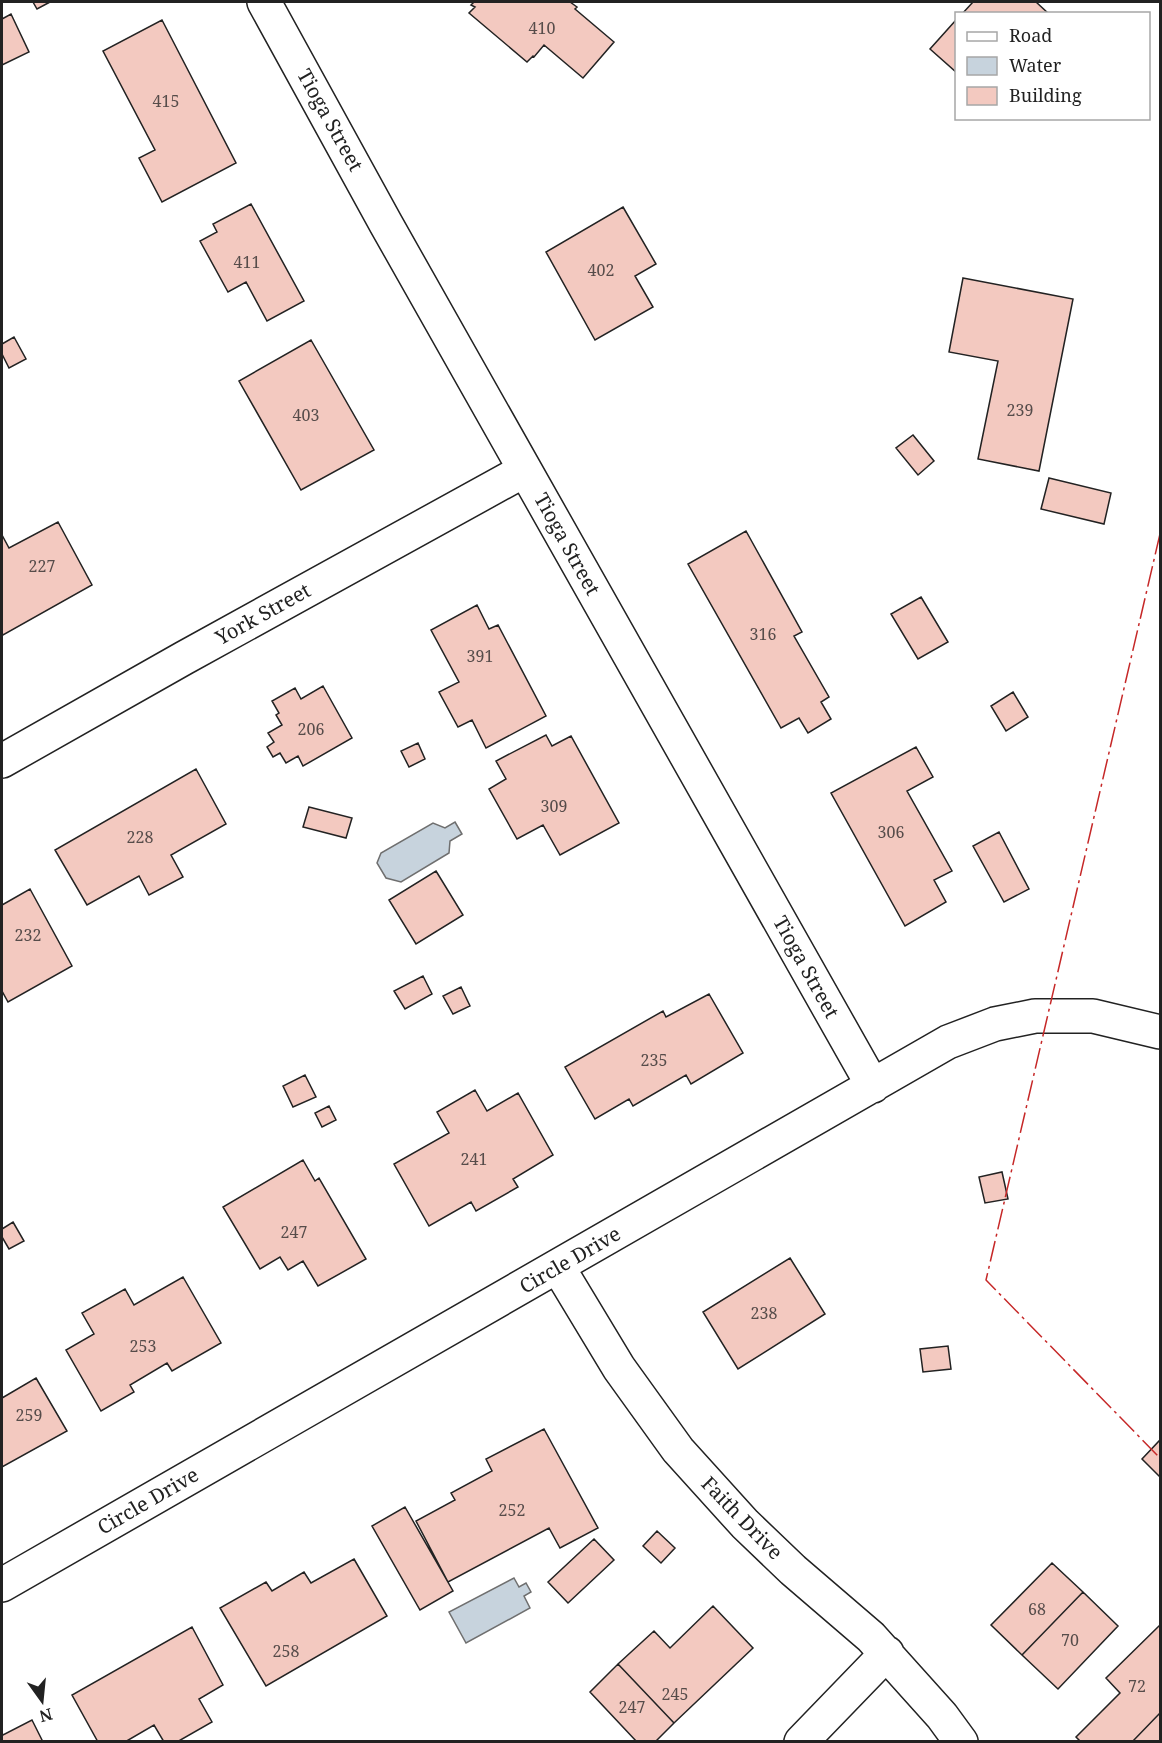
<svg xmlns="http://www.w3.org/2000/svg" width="1162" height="1743" font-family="'Noto Serif',serif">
	<rect width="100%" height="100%" fill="#fff"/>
	<path fill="#c7d3dd" stroke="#6f6f6f" stroke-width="1.5" d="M 455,822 L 462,834 L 450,841 L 449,853 L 401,882 L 386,878 L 377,863 L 381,853 L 433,823 L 445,828 Z
		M 514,1578 L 519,1587 L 526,1583 L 531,1592 L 524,1596 L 530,1608 L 466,1643 L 449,1612 Z"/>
	<path fill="#f3c9c0" stroke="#222" stroke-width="1.5" d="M 33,2 L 50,2 L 37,9 Z
		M 474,2 L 570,2 L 577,7 L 575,9 L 614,42 L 583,78 L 544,45 L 534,57 L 533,56 L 527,62 L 469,13 L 475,7 L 471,5 Z
		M 973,2 L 1036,2 L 1049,14 L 962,14 Z
		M 11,14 L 29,52 L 2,65 L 2,19 Z
		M 162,20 L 236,163 L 162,202 L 139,158 L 155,150 L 103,51 Z
		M 956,20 L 956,72 L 930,49 Z
		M 251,204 L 304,301 L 267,321 L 246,282 L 228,292 L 200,241 L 217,232 L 213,224 Z
		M 623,207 L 656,264 L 635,276 L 653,307 L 595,340 L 546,252 Z
		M 963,278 L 1073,299 L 1039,471 L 978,459 L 998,361 L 949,352 Z
		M 14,337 L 26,359 L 9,368 L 2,354 L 2,344 Z
		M 311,340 L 374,450 L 301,490 L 239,381 Z
		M 913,435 L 934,461 L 918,475 L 896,448 Z
		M 1049,478 L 1111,493 L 1104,524 L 1041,509 Z
		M 58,522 L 92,585 L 3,635 L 2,633 L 2,535 L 9,548 Z
		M 746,531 L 802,632 L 794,636 L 829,697 L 821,702 L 831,719 L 808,733 L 799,718 L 781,728 L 688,564 Z
		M 921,597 L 948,642 L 918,659 L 891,614 Z
		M 477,605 L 489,629 L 498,625 L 546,716 L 486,748 L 472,720 L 458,727 L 439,692 L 459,682 L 431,630 Z
		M 323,686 L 352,738 L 303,766 L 298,756 L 286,763 L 280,753 L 273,757 L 267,747 L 274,742 L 268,733 L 282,725 L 276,715 L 279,713 L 272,701 L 295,688 L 301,699 Z
		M 1013,692 L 1028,717 L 1006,731 L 991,706 Z
		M 546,735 L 552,746 L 571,736 L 619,823 L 560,855 L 543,825 L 517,839 L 489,789 L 506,779 L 496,761 Z
		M 418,743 L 425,759 L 409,767 L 401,751 Z
		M 916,747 L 933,777 L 907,791 L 952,871 L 934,880 L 946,902 L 905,926 L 831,793 Z
		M 196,769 L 226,824 L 171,855 L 183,877 L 149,895 L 139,876 L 87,905 L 55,850 Z
		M 309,807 L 352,818 L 346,838 L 303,827 Z
		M 999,832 L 1029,889 L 1004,902 L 973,846 Z
		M 436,871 L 463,915 L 416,944 L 389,900 Z
		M 30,889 L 72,966 L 8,1002 L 2,991 L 2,905 Z
		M 423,976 L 432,994 L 405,1009 L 394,991 Z
		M 461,987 L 470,1006 L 453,1014 L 443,996 Z
		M 709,994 L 743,1053 L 691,1084 L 686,1075 L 633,1106 L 629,1099 L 595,1119 L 565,1067 L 663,1011 L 666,1017 Z
		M 305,1075 L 316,1097 L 293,1107 L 283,1086 Z
		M 475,1090 L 487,1111 L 518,1093 L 553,1155 L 513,1179 L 518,1187 L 476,1211 L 471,1202 L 429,1226 L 394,1164 L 449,1133 L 437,1112 Z
		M 329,1106 L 336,1120 L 322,1127 L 315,1113 Z
		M 303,1160 L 315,1181 L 319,1178 L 366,1259 L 318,1286 L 303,1261 L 288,1270 L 280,1257 L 260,1269 L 223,1207 Z
		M 1002,1172 L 1008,1199 L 985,1203 L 979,1177 Z
		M 13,1222 L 24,1241 L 9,1249 L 2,1237 L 2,1229 Z
		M 790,1258 L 825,1314 L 738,1369 L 703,1312 Z
		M 183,1277 L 221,1343 L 172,1371 L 167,1363 L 130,1385 L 134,1392 L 101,1411 L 66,1350 L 94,1334 L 82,1313 L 125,1289 L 134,1305 Z
		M 948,1346 L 951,1369 L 923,1372 L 920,1349 Z
		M 36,1378 L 67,1431 L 2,1467 L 2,1398 Z
		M 544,1429 L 598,1528 L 560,1548 L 549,1528 L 448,1582 L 416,1521 L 455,1500 L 451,1493 L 492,1471 L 486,1459 Z
		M 1160,1440 L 1160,1477 L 1142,1459 Z
		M 405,1507 L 453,1591 L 420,1610 L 372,1526 Z
		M 657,1531 L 675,1548 L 661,1563 L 643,1546 Z
		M 594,1539 L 614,1560 L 568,1603 L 548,1582 Z
		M 354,1559 L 387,1616 L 266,1686 L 220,1608 L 266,1582 L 272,1591 L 304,1572 L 311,1583 Z
		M 1052,1563 L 1083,1592 L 1022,1655 L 991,1625 Z
		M 1083,1592 L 1118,1626 L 1058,1689 L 1022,1655 Z
		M 713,1606 L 753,1648 L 674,1723 L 618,1664 L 654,1631 L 670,1648 Z
		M 1160,1625 L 1160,1713 L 1132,1742 L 1081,1742 L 1076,1737 L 1120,1693 L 1106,1678 Z
		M 192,1627 L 223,1685 L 199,1699 L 212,1722 L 177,1742 L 164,1742 L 154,1725 L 125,1742 L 98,1742 L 72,1695 Z
		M 618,1664 L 674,1723 L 655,1742 L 637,1742 L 590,1692 Z
		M 1160,1713 L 1160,1742 L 1132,1742 Z
		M 32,1720 L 43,1742 L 2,1742 L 2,1733 L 3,1735 Z"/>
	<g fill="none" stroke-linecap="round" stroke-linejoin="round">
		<defs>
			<path id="minor" d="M 264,2 L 386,224 L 873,1086
				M 2,761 L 184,658 L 525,470
				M 558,1267 L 619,1368 L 678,1450 L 745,1524 L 793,1570 L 871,1637 L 942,1716 L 961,1742
				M 2,1585 L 948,1042 L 995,1024 L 1035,1016 L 1093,1016 L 1160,1032
				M 801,1742 L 887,1653"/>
		</defs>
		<use href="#minor" stroke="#222" stroke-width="36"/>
		<use href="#minor" stroke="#fff" stroke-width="33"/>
		<path stroke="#c62828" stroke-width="1.5" stroke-dasharray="21 4.5 3 4.5" stroke-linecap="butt" d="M 1160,534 L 986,1280 L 1160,1458"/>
	</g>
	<g text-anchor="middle" stroke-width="4.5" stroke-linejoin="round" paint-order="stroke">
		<g font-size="16" fill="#564c4a">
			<text x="542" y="34">410</text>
			<text x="166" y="107">415</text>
			<text x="247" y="268">411</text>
			<text x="601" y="276">402</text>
			<text x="1020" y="416">239</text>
			<text x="306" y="421">403</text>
			<text x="42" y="572">227</text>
			<text x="763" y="640">316</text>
			<text x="480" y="662">391</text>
			<text x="311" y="735">206</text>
			<text x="554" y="812">309</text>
			<text x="891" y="838">306</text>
			<text x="140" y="843">228</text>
			<text x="28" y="941">232</text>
			<text x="654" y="1066">235</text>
			<text x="474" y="1165">241</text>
			<text x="294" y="1238">247</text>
			<text x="764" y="1319">238</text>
			<text x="143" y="1352">253</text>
			<text x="29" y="1421">259</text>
			<text x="512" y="1516">252</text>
			<text x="1037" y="1615">68</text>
			<text x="1070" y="1646">70</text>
			<text x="286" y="1657">258</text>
			<text x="1137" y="1692">72</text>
			<text x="675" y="1700">245</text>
			<text x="632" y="1713">247</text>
		</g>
		<g font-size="20" fill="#222" stroke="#fff">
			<text transform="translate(330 120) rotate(61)" y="7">Tioga Street</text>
			<text transform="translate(567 544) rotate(61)" y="7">Tioga Street</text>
			<text transform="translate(263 614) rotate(-29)" y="7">York Street</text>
			<text transform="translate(806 967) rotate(61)" y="7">Tioga Street</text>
			<text transform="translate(570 1260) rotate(-30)" y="7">Circle Drive</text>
			<text transform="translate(148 1501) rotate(-30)" y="7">Circle Drive</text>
			<text transform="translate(742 1518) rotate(46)" y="7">Faith Drive</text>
		</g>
	</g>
	<rect width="1162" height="1743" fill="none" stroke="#222222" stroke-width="6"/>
	<rect x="955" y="12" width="195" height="108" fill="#ffffff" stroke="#a7a7a7" stroke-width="1.5"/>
	<rect x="967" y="32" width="30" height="9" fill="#ffffff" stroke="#a7a7a7" stroke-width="1.5"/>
	<text x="1009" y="42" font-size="18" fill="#222222">Road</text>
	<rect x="967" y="57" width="30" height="18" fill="#c7d3dd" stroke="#a7a7a7" stroke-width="1.5"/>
	<text x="1009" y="72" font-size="18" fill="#222222">Water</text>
	<rect x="967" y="87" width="30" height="18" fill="#f3c9c0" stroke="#a7a7a7" stroke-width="1.5"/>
	<text x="1009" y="102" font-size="18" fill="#222222">Building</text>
	<g transform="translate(42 1701) rotate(165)" stroke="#ffffff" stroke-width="4.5" paint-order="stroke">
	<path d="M0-4.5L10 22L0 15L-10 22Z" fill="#222222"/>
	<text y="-9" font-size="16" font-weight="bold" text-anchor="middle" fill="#222222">N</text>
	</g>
</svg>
